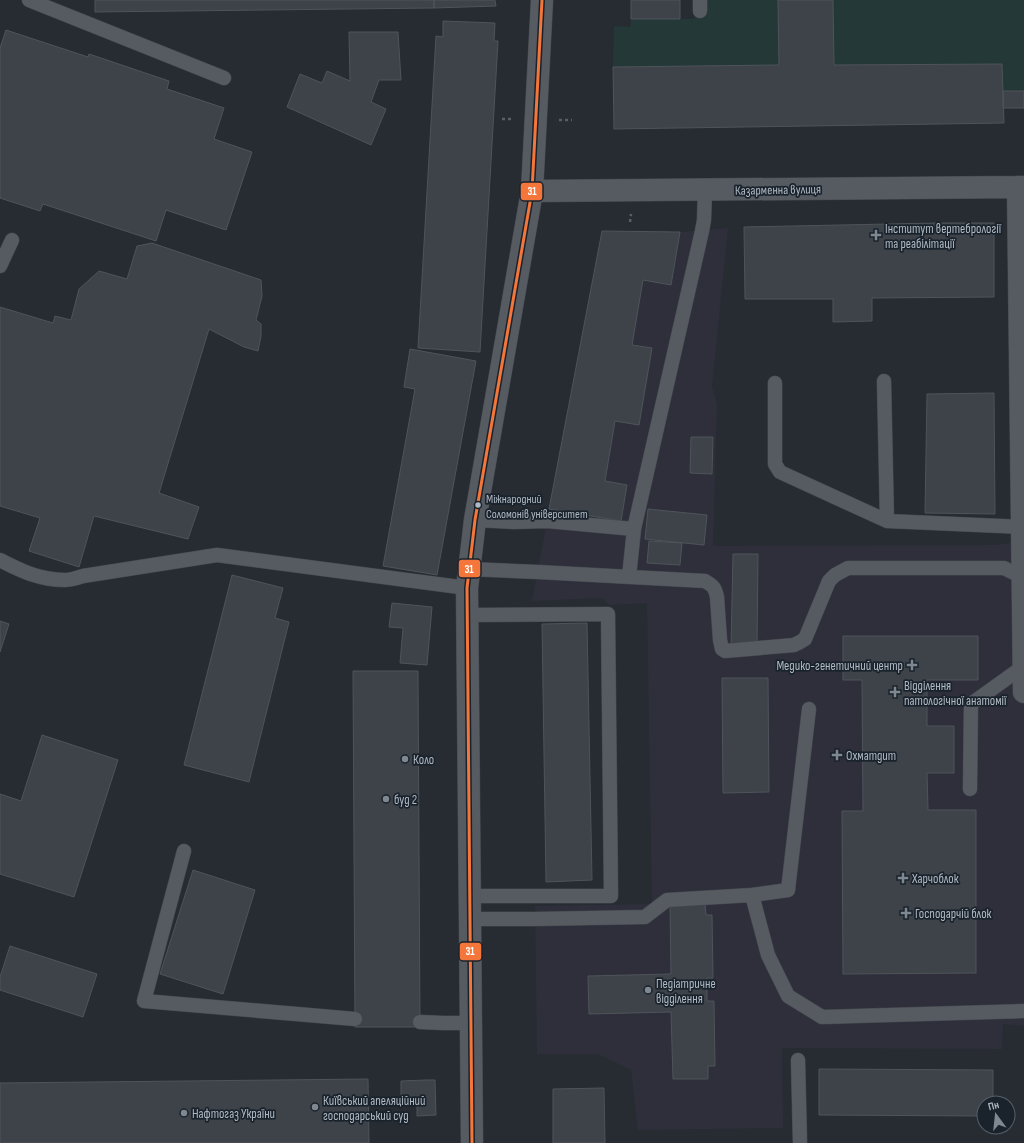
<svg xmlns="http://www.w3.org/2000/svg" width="1024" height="1143" font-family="'Sofia Sans Condensed',sans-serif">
	<rect width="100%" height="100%" fill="#262c32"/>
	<path fill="#2e2f3b" d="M 728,228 L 712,387 L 717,404 L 713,546 L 995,545 L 1024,541 L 1024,1026 L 1003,1024 L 1002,1049 L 782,1048 L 783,1128 L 638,1130 L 631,1070 L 598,1054 L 537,1054 L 535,906 L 652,904 L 647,603 L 609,605 L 602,598 L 532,601 L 602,231 L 680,232 Z"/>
	<path fill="#243838" d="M 699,0 L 1024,0 L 1024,99 L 1003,98 L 1002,64 L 613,67 L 614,26 L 630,27 L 631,19 L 694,19 L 695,13 Z"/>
	<path fill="#3e4349" stroke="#4e545a" d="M 95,0 L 434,0 L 434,8 L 95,12 Z
		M 434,0 L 495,0 L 496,6 L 434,8 Z
		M 631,0 L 680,0 L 680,19 L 631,19 Z
		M 778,0 L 833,0 L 834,65 L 1002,64 L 1004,123 L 614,129 L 613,67 L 779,65 Z
		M 443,21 L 495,23 L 494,41 L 498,41 L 480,352 L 418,348 L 436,36 L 443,37 Z
		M 6,30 L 88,57 L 89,54 L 169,81 L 167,89 L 224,108 L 214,139 L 252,152 L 226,230 L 166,210 L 156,241 L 43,204 L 40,211 L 0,198 L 0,48 Z
		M 349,32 L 398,32 L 401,80 L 379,80 L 371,102 L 386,109 L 371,145 L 287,107 L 300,74 L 322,83 L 327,71 L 350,81 Z
		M 1003,91 L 1024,91 L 1024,108 L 1003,108 Z
		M 937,223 L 994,223 L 994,297 L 872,298 L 872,321 L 833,322 L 833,299 L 745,299 L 744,227 Z
		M 602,231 L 680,232 L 671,285 L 643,280 L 632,345 L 652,348 L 639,425 L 615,421 L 605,481 L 627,485 L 621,521 L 549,509 Z
		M 152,243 L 261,280 L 262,296 L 256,320 L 261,324 L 261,336 L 258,351 L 244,347 L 209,329 L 159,493 L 199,507 L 188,539 L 94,516 L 79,567 L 29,551 L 40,518 L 0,506 L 0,307 L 53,323 L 55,316 L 71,320 L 79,289 L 99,271 L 127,279 L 137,246 Z
		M 410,349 L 476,361 L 437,575 L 383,566 L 415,389 L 404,387 Z
		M 994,393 L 995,514 L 925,513 L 927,394 Z
		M 691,437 L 713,437 L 712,474 L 690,473 Z
		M 648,509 L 707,515 L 704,545 L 645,539 Z
		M 649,541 L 682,543 L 680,565 L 647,563 Z
		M 733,554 L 758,554 L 757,646 L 731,646 Z
		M 232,575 L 283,588 L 275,618 L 289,622 L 249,782 L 184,765 Z
		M 392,603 L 432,607 L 427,665 L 400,663 L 403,628 L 389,627 Z
		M 0,621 L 9,624 L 0,652 Z
		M 587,623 L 592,880 L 546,882 L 542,624 Z
		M 843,636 L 978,636 L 978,680 L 927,680 L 927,726 L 954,726 L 954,773 L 927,773 L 928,810 L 976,810 L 976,973 L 843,974 L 842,811 L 863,811 L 862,680 L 843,680 Z
		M 353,671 L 418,671 L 420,1027 L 355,1027 Z
		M 722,678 L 768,678 L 769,792 L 723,793 Z
		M 42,735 L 118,760 L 74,897 L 0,874 L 0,794 L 21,801 Z
		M 193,870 L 255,890 L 223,994 L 160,974 Z
		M 705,904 L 706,915 L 712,915 L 713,978 L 707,978 L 707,1001 L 714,1001 L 715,1066 L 708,1066 L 708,1079 L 673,1079 L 671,1012 L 589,1014 L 588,976 L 671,974 L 670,905 Z
		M 10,946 L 97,974 L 83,1017 L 0,990 L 0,977 Z
		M 819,1069 L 993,1070 L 993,1103 L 984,1103 L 984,1116 L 819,1115 Z
		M 368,1079 L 369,1143 L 0,1143 L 0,1083 Z
		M 426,1080 L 435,1080 L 436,1115 L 417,1116 L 417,1097 L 401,1097 L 401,1081 Z
		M 604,1088 L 605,1143 L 553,1143 L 553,1089 Z"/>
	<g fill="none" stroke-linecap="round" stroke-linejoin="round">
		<defs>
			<path id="lane" d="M 29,0 L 224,78
				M 700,0 L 700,11
				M 0,266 L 12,240
				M 884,381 L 887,521
				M 775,383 L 775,464 L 780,472 L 887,521 L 1022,527
				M 475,520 L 514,522 L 547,521 L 634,529
				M 0,560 C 21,571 40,580 65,580 C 71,580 77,578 83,576 L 217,555 L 467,588
				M 469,569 L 538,572 L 705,581 C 713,586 715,587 717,597 L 720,640 L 722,649 L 725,651 L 794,645 L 800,642 L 805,639 L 829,581 L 835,575 L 848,568 L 1004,568 L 1024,578
				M 629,577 L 634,529 L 702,231 L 704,220 L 705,190
				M 467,615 L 608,614 L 611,896 L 470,896
				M 970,789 L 971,704 L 1024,666
				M 184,851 L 144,1001 L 355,1019
				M 752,895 L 768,955 L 788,996 L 822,1017 L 1024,1011
				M 470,919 L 535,919 L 645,917 L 667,900 L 752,895 L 788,890 L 809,709
				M 420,1022 L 443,1023 L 471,1023
				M 798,1060 L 800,1143"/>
			<path id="street" d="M 1018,187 L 1024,692
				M 532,191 L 1024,187
				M 472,1143 L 467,588 L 475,520 L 532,191 L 542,0"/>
		</defs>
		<use href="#lane" stroke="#44484d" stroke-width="15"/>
		<use href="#street" stroke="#44484d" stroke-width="23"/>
		<path stroke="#595f65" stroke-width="2.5" stroke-dasharray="3 3" stroke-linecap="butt" d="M 502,119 L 512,119
			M 559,120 L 572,120
			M 630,222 L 631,214"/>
		<use href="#lane" stroke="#565a61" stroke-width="14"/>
		<use href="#street" stroke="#565a61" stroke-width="22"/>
		<defs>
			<path id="bus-1" d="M 472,1143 L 467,588 L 475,520 L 532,191 L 542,0"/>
		</defs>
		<use href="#bus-1" stroke="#1a232c" stroke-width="6"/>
		<use href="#bus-1" stroke="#f5763a" stroke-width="3"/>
	</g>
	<g fill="#7f8891" stroke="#1a232c" stroke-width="1.5">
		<path d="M874 229h4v4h4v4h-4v4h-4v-4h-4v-4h4z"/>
		<path d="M910 659h4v4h4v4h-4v4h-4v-4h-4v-4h4z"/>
		<path d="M893 686h4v4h4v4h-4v4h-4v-4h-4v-4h4z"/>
		<path d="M835 749h4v4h4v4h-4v4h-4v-4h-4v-4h4z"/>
		<circle cx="405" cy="759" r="4"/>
		<circle cx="386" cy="799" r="4"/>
		<path d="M901 872h4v4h4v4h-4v4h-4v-4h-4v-4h4z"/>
		<path d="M904 907h4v4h4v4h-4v4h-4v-4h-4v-4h4z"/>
		<circle cx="648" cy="990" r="4"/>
		<circle cx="315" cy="1107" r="4"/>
		<circle cx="184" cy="1113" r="4"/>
	</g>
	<circle fill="#afb9c4" stroke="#1a232c" stroke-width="1.5" cx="478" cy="505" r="3.5"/>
	<g text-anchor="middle" stroke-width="3.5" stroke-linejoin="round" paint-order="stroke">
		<g font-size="12" fill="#afb9c4" stroke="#1a232c" text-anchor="start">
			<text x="486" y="503">Міжнародний<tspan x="486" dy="15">Соломонів університет</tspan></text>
		</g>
		<g font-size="13" fill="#afb9c4" stroke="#1a232c">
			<text transform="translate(778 189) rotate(-1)" y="5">Казарменна вулиця</text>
		</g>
		<g font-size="13" fill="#afb9c4" stroke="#1a232c" text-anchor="start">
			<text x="885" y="233">Інститут вертебрології<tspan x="885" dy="15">та реабілітації</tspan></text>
			<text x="903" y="670" text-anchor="end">Медико-генетичний центр</text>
			<text x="904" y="690">Відділення<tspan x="904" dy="15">патологічної анатомії</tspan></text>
			<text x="846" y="760">Охматдит</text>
			<text x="413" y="764">Коло</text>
			<text x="394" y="804">буд 2</text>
			<text x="912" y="883">Харчоблок</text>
			<text x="915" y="918">Господарчій блок</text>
			<text x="656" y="988">Педіатричне<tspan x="656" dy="15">відділення</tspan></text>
			<text x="323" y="1105">Київський апеляційний<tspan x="323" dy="15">господарський суд</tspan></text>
			<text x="192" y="1118">Нафтогаз України</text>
		</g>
	</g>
	<g stroke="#1a232c" stroke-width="1.5">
		<rect x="520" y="182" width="23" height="19" rx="4" fill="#f5763a"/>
		<rect x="458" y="559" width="23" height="19" rx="4" fill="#f5763a"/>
		<rect x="459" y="942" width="23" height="19" rx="4" fill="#f5763a"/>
	</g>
	<g font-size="11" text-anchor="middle" font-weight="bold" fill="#fff">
		<text x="532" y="195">31</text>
		<text x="469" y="573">31</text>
		<text x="470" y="955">31</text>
	</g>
	<g transform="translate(996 1115) rotate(345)"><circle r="19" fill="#1a232c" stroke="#565f69"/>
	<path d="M0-3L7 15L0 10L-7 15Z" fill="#7f8891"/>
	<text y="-6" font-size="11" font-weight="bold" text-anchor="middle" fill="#afb9c4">Пн</text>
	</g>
</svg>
